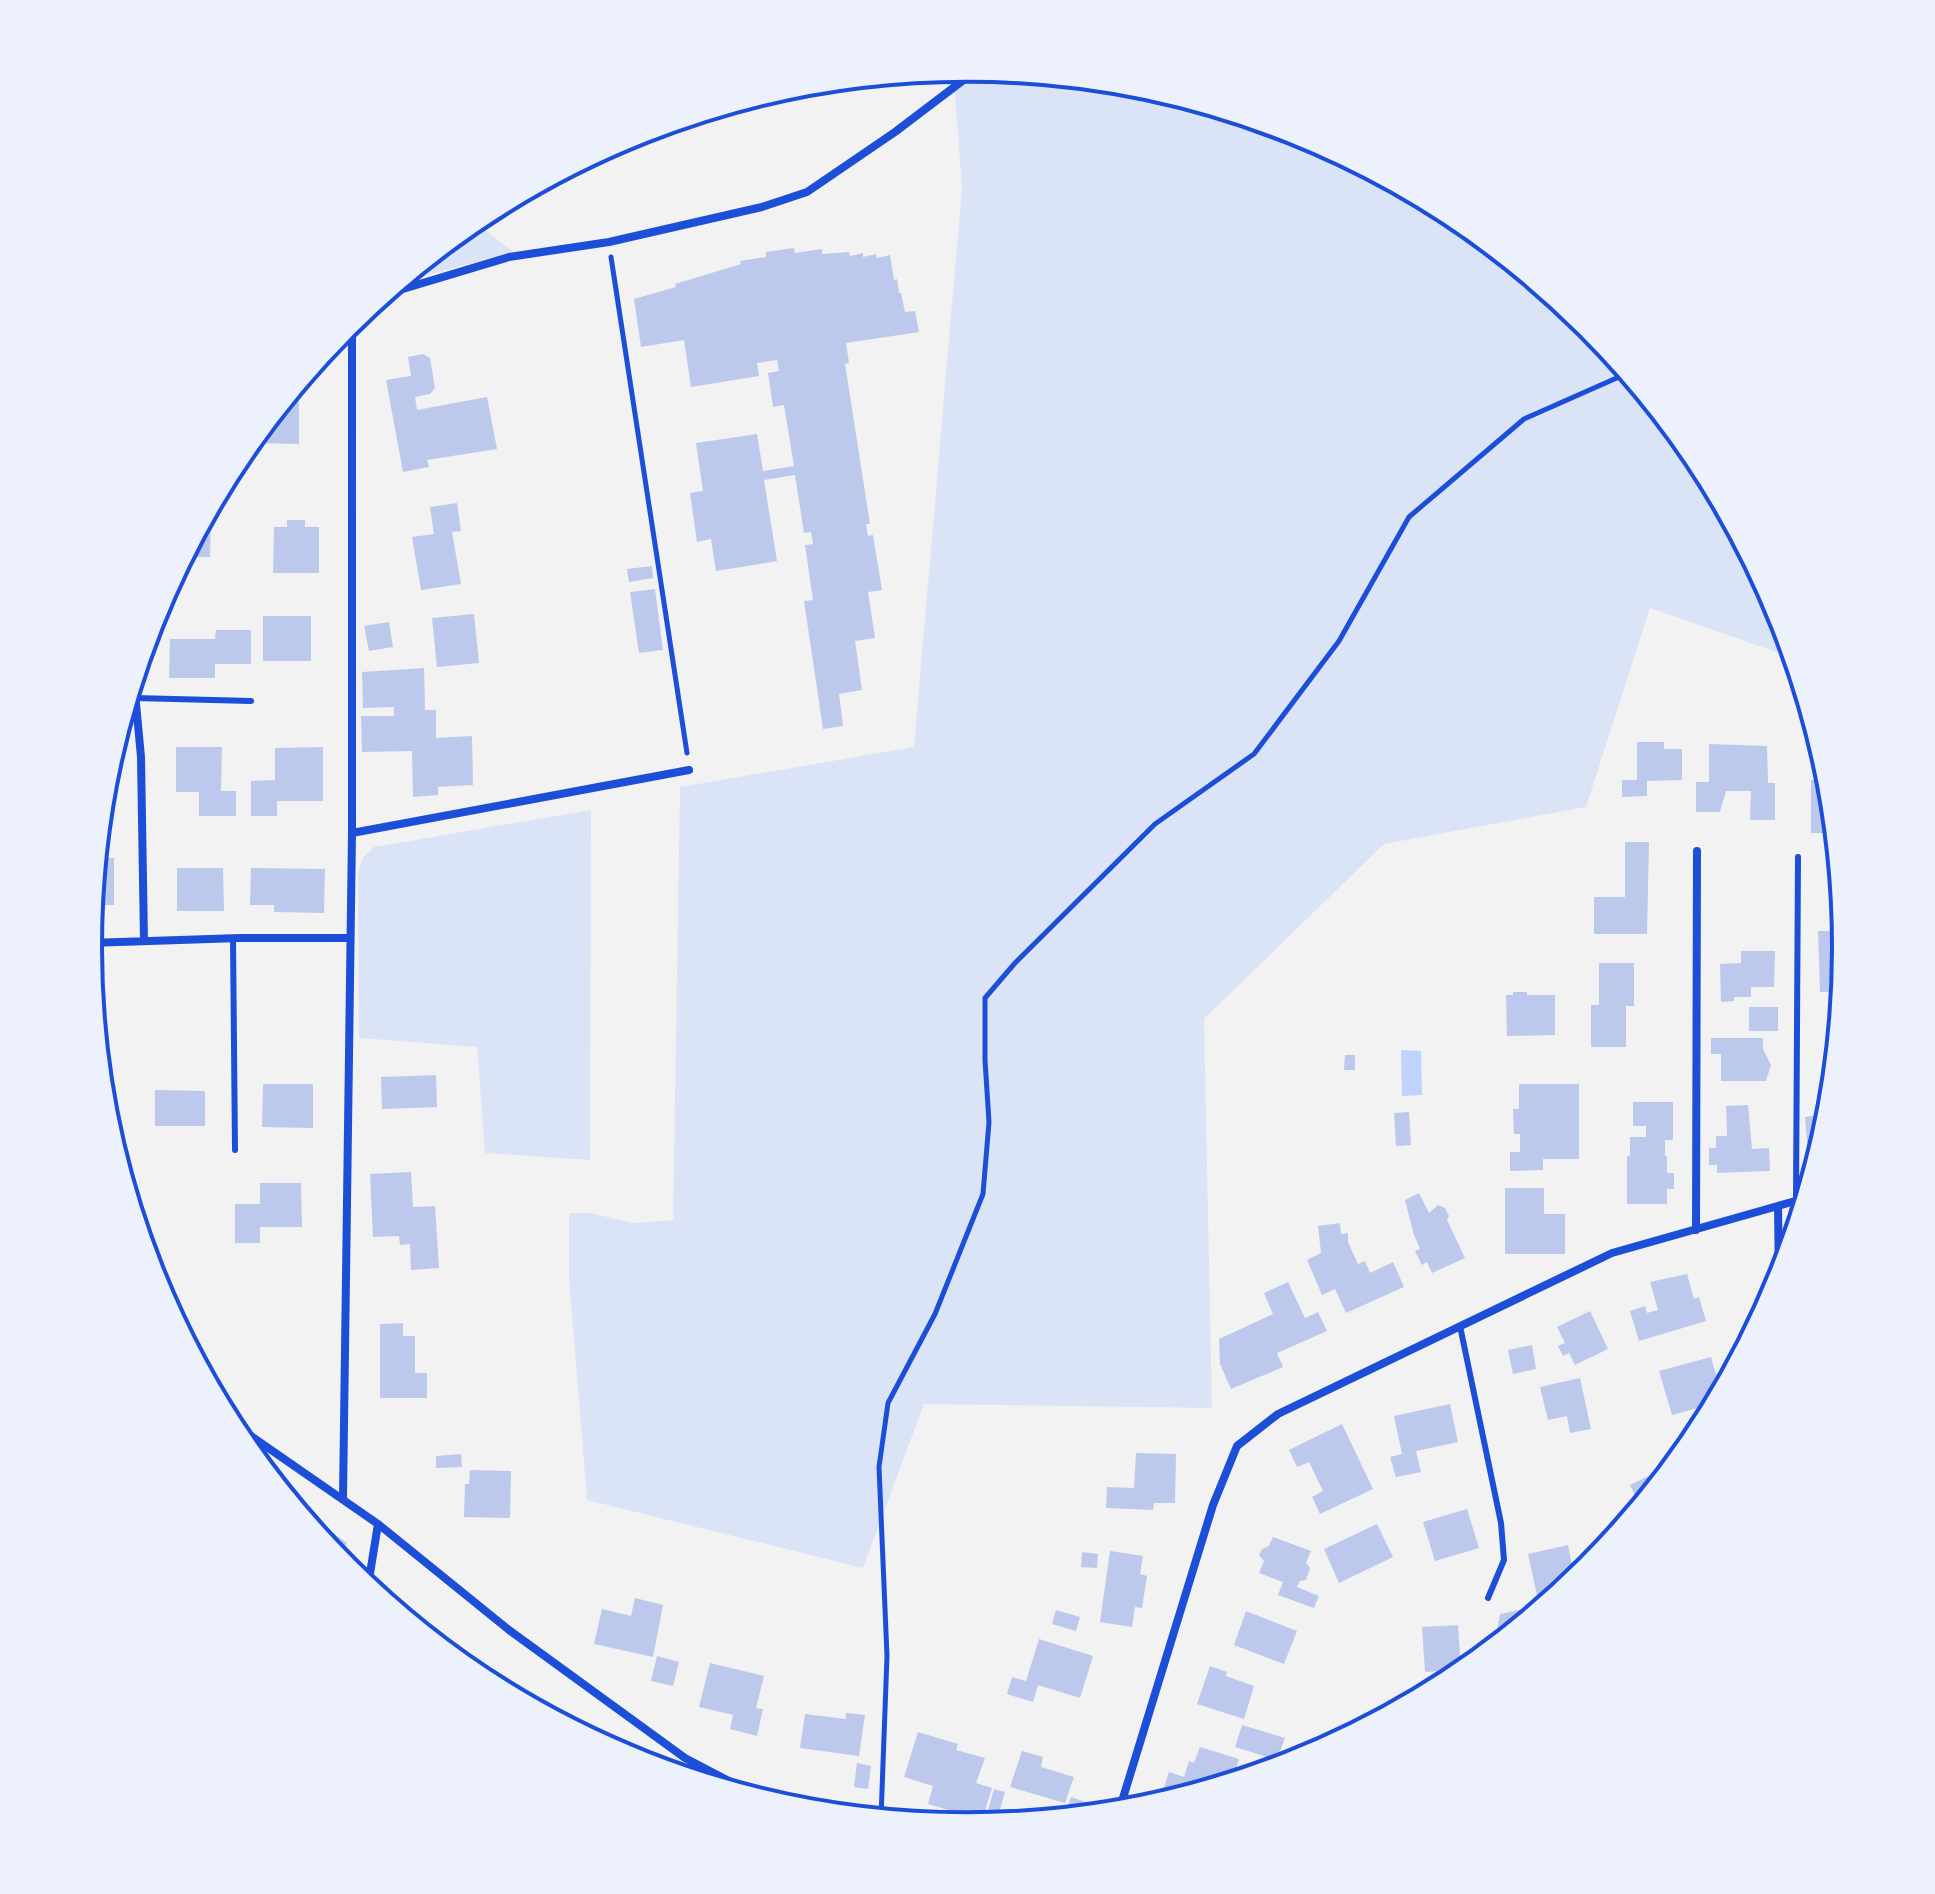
<svg xmlns="http://www.w3.org/2000/svg" width="1935" height="1894" font-family="'Work Sans',sans-serif">
	<rect width="100%" height="100%" fill="#f2f2f2"/>
	<path fill="#dbe4f7" d="M 968,68 L 1139,85 L 1304,135 L 1456,216 L 1589,326 L 1699,459 L 1780,611 L 1794,658 L 1650,608 L 1586,807 L 1384,844 L 1204,1019 L 1212,1408 L 924,1404 L 863,1568 L 587,1500 L 569,1278 L 569,1213 L 590,1213 L 633,1223 L 673,1220 L 680,787 L 914,747 L 962,187 L 955,94 L 936,71 Z
		M 474,221 L 513,252 L 397,283 Z
		M 591,810 L 590,1160 L 485,1153 L 477,1047 L 359,1038 L 358,875 L 362,859 L 374,847 Z"/>
	<path fill="#bfd3fe" d="M 1401,1050 L 1421,1051 L 1422,1095 L 1402,1096 Z"/>
	<path fill="#bdc9ec" d="M 794,248 L 795,253 L 822,249 L 822,254 L 849,252 L 850,256 L 863,253 L 863,257 L 876,254 L 877,258 L 890,255 L 894,280 L 897,279 L 899,293 L 901,293 L 905,312 L 915,311 L 919,332 L 846,343 L 849,363 L 845,364 L 870,524 L 866,524 L 868,536 L 873,535 L 882,590 L 868,592 L 875,638 L 855,641 L 862,690 L 839,694 L 843,726 L 823,729 L 804,601 L 813,600 L 805,545 L 813,544 L 811,532 L 804,533 L 795,475 L 764,480 L 777,561 L 716,571 L 711,539 L 697,542 L 690,493 L 703,491 L 696,443 L 757,434 L 763,471 L 794,466 L 784,405 L 773,407 L 768,373 L 779,371 L 777,360 L 757,363 L 759,376 L 691,387 L 684,340 L 641,347 L 634,299 L 676,287 L 675,284 L 741,264 L 740,261 L 766,257 L 766,252 Z
		M 423,354 L 430,358 L 435,388 L 430,394 L 415,397 L 417,410 L 487,397 L 497,449 L 427,460 L 429,467 L 403,472 L 386,380 L 411,376 L 408,357 Z
		M 299,400 L 299,444 L 254,443 L 254,438 L 284,401 Z
		M 457,503 L 461,531 L 452,532 L 461,584 L 421,590 L 412,537 L 434,534 L 430,507 Z
		M 207,514 L 211,514 L 210,557 L 184,557 Z
		M 287,520 L 305,520 L 305,527 L 319,527 L 319,573 L 273,573 L 274,527 L 287,527 Z
		M 652,566 L 653,578 L 629,582 L 627,569 Z
		M 655,589 L 663,650 L 639,653 L 630,592 Z
		M 474,614 L 479,663 L 437,667 L 432,618 Z
		M 263,616 L 311,616 L 311,661 L 263,661 Z
		M 389,622 L 393,647 L 369,651 L 364,626 Z
		M 216,630 L 251,630 L 251,664 L 215,664 L 215,678 L 169,678 L 170,639 L 215,639 Z
		M 424,668 L 425,710 L 436,710 L 436,738 L 472,736 L 473,785 L 438,787 L 438,795 L 413,797 L 412,751 L 362,752 L 361,716 L 394,716 L 394,707 L 363,708 L 362,672 Z
		M 1637,742 L 1664,742 L 1664,749 L 1682,749 L 1682,780 L 1647,781 L 1647,796 L 1622,797 L 1622,780 L 1637,780 Z
		M 1709,744 L 1767,746 L 1768,783 L 1775,783 L 1775,820 L 1750,820 L 1751,791 L 1726,791 L 1720,812 L 1696,812 L 1696,782 L 1709,782 Z
		M 176,747 L 222,747 L 221,791 L 236,791 L 236,816 L 199,816 L 199,792 L 176,792 Z
		M 323,747 L 323,801 L 277,801 L 277,816 L 251,816 L 251,781 L 275,780 L 275,748 Z
		M 110,764 L 110,814 L 102,814 L 105,775 Z
		M 1811,780 L 1830,780 L 1835,833 L 1811,833 Z
		M 1625,842 L 1649,842 L 1647,934 L 1594,934 L 1594,897 L 1625,897 Z
		M 97,858 L 114,858 L 114,905 L 93,905 Z
		M 177,868 L 223,868 L 224,911 L 177,911 Z
		M 251,868 L 325,869 L 324,913 L 274,912 L 274,905 L 250,905 Z
		M 1818,931 L 1845,931 L 1846,947 L 1842,992 L 1820,992 Z
		M 1741,951 L 1775,951 L 1774,987 L 1751,987 L 1751,997 L 1734,997 L 1734,1001 L 1721,1002 L 1720,964 L 1741,963 Z
		M 1599,963 L 1634,963 L 1634,1006 L 1626,1006 L 1626,1047 L 1591,1047 L 1591,1005 L 1599,1005 Z
		M 1513,992 L 1527,992 L 1527,995 L 1555,995 L 1555,1035 L 1507,1036 L 1506,995 L 1513,995 Z
		M 1749,1007 L 1778,1007 L 1778,1031 L 1749,1031 Z
		M 97,1033 L 107,1033 L 107,1100 L 104,1100 Z
		M 1711,1038 L 1763,1038 L 1763,1049 L 1771,1065 L 1766,1081 L 1721,1081 L 1721,1054 L 1711,1054 Z
		M 1345,1055 L 1355,1055 L 1355,1070 L 1344,1070 Z
		M 436,1075 L 437,1107 L 382,1109 L 381,1077 Z
		M 263,1084 L 313,1084 L 313,1128 L 262,1127 Z
		M 1519,1084 L 1579,1084 L 1579,1159 L 1543,1159 L 1543,1170 L 1510,1171 L 1510,1152 L 1520,1152 L 1520,1134 L 1514,1134 L 1513,1109 L 1519,1109 Z
		M 1833,1086 L 1830,1111 L 1829,1111 L 1826,1087 Z
		M 155,1090 L 205,1091 L 205,1126 L 155,1126 Z
		M 1633,1102 L 1673,1102 L 1673,1140 L 1665,1140 L 1665,1156 L 1667,1156 L 1667,1173 L 1674,1173 L 1674,1189 L 1667,1189 L 1667,1204 L 1627,1204 L 1627,1156 L 1630,1156 L 1630,1137 L 1646,1137 L 1646,1126 L 1633,1126 Z
		M 1748,1105 L 1752,1149 L 1769,1148 L 1770,1171 L 1717,1173 L 1717,1165 L 1709,1165 L 1709,1148 L 1716,1148 L 1716,1136 L 1727,1136 L 1726,1106 Z
		M 1409,1112 L 1411,1145 L 1396,1146 L 1394,1113 Z
		M 1830,1114 L 1820,1150 L 1808,1152 L 1805,1117 Z
		M 411,1172 L 413,1207 L 435,1206 L 439,1268 L 411,1270 L 410,1244 L 400,1245 L 399,1236 L 373,1237 L 370,1174 Z
		M 260,1183 L 301,1183 L 302,1227 L 260,1227 L 260,1243 L 235,1243 L 235,1204 L 260,1204 Z
		M 1505,1188 L 1544,1188 L 1544,1214 L 1565,1214 L 1565,1254 L 1505,1254 Z
		M 1419,1193 L 1429,1213 L 1438,1205 L 1445,1208 L 1449,1216 L 1447,1220 L 1465,1258 L 1432,1273 L 1427,1262 L 1422,1265 L 1415,1251 L 1420,1249 L 1414,1235 L 1405,1200 Z
		M 1340,1223 L 1341,1234 L 1348,1233 L 1348,1242 L 1358,1264 L 1365,1261 L 1370,1273 L 1393,1262 L 1404,1287 L 1346,1313 L 1335,1289 L 1322,1295 L 1307,1260 L 1321,1253 L 1318,1226 Z
		M 1687,1274 L 1694,1299 L 1699,1297 L 1706,1321 L 1639,1341 L 1630,1311 L 1645,1306 L 1647,1313 L 1658,1310 L 1650,1282 Z
		M 1288,1282 L 1305,1318 L 1318,1312 L 1327,1331 L 1277,1353 L 1283,1367 L 1231,1389 L 1220,1364 L 1219,1339 L 1273,1314 L 1264,1293 Z
		M 1590,1311 L 1608,1349 L 1575,1365 L 1569,1353 L 1563,1356 L 1558,1346 L 1565,1343 L 1557,1327 Z
		M 403,1323 L 403,1336 L 415,1336 L 415,1373 L 427,1373 L 427,1398 L 380,1398 L 380,1324 Z
		M 1532,1345 L 1536,1369 L 1513,1374 L 1508,1350 Z
		M 1711,1357 L 1721,1393 L 1716,1403 L 1672,1415 L 1659,1371 Z
		M 1580,1378 L 1591,1429 L 1570,1433 L 1567,1416 L 1548,1420 L 1540,1387 Z
		M 1450,1404 L 1458,1442 L 1416,1451 L 1421,1472 L 1396,1477 L 1390,1457 L 1402,1454 L 1394,1416 Z
		M 1342,1424 L 1373,1489 L 1320,1514 L 1312,1497 L 1323,1491 L 1309,1462 L 1297,1467 L 1289,1450 Z
		M 1136,1453 L 1176,1454 L 1175,1503 L 1154,1503 L 1153,1510 L 1106,1508 L 1107,1487 L 1134,1488 Z
		M 461,1454 L 462,1467 L 436,1468 L 436,1456 Z
		M 1676,1463 L 1640,1506 L 1630,1485 Z
		M 470,1470 L 511,1471 L 510,1518 L 464,1517 L 465,1484 L 469,1484 Z
		M 296,1506 L 347,1543 L 337,1558 L 296,1507 Z
		M 1467,1509 L 1479,1548 L 1435,1561 L 1423,1522 Z
		M 1377,1524 L 1393,1557 L 1339,1583 L 1324,1549 Z
		M 1273,1537 L 1311,1551 L 1306,1563 L 1310,1568 L 1306,1580 L 1300,1581 L 1297,1587 L 1319,1596 L 1314,1608 L 1278,1595 L 1283,1582 L 1259,1573 L 1264,1561 L 1259,1555 L 1262,1549 L 1269,1546 Z
		M 1568,1545 L 1575,1580 L 1540,1609 L 1528,1554 Z
		M 1110,1551 L 1143,1556 L 1140,1574 L 1147,1576 L 1142,1608 L 1135,1607 L 1132,1627 L 1100,1622 Z
		M 1082,1552 L 1098,1554 L 1097,1568 L 1081,1567 Z
		M 635,1598 L 663,1605 L 653,1657 L 594,1644 L 602,1609 L 631,1616 Z
		M 1524,1609 L 1527,1619 L 1500,1642 L 1497,1630 L 1500,1614 Z
		M 1056,1610 L 1080,1617 L 1076,1631 L 1052,1624 Z
		M 1246,1611 L 1297,1631 L 1284,1664 L 1234,1645 Z
		M 1458,1625 L 1461,1670 L 1425,1672 L 1422,1627 Z
		M 1039,1639 L 1093,1656 L 1080,1698 L 1038,1685 L 1033,1702 L 1007,1694 L 1012,1677 L 1026,1681 Z
		M 657,1656 L 679,1662 L 673,1686 L 651,1681 Z
		M 710,1663 L 764,1676 L 756,1708 L 763,1709 L 757,1736 L 730,1729 L 733,1715 L 699,1707 Z
		M 1210,1666 L 1227,1672 L 1226,1676 L 1254,1686 L 1244,1719 L 1197,1704 Z
		M 502,1677 L 559,1716 L 593,1734 L 593,1739 L 496,1687 Z
		M 846,1713 L 865,1715 L 859,1756 L 800,1748 L 805,1714 L 846,1719 Z
		M 1242,1725 L 1285,1738 L 1277,1760 L 1235,1747 Z
		M 918,1732 L 958,1744 L 956,1750 L 985,1758 L 976,1783 L 992,1788 L 982,1820 L 928,1804 L 933,1786 L 904,1777 Z
		M 1200,1747 L 1239,1759 L 1232,1781 L 1159,1803 L 1169,1772 L 1184,1777 L 1189,1761 L 1194,1763 Z
		M 1022,1751 L 1043,1757 L 1041,1767 L 1074,1777 L 1065,1803 L 1010,1787 Z
		M 857,1763 L 871,1766 L 868,1789 L 854,1787 Z
		M 994,1789 L 1005,1792 L 996,1823 L 994,1823 L 985,1821 Z
		M 1071,1797 L 1094,1805 L 1091,1814 L 1065,1816 Z"/>
	<g fill="none" stroke-linecap="round" stroke-linejoin="round">
		<path stroke="#1d4ed8" stroke-width="5" d="M 611,257 L 687,753
			M 881,1818 L 887,1656 L 879,1467 L 888,1403 L 935,1314 L 983,1194 L 989,1122 L 985,1060 L 985,998 L 1015,963 L 1155,824 L 1254,754 L 1339,641 L 1409,517 L 1524,419 L 1628,373"/>
		<path stroke="#1d4ed8" stroke-width="6" d="M 231,468 L 240,469
			M 135,698 L 251,701
			M 233,938 L 235,1150
			M 1796,1200 L 1798,857
			M 1460,1326 L 1501,1523 L 1504,1560 L 1488,1598"/>
		<path stroke="#1d4ed8" stroke-width="8" d="M 134,682 L 141,757 L 144,941
			M 352,833 L 689,770
			M 89,943 L 240,938 L 350,938
			M 1778,1206 L 1779,1285
			M 1696,1230 L 1697,851
			M 228,1420 L 378,1524 L 509,1630 L 685,1758 L 748,1791 L 798,1809
			M 343,1498 L 352,833 L 352,330 L 383,295 L 509,257 L 609,242 L 762,207 L 807,192 L 895,132 L 978,69
			M 368,1586 L 378,1524
			M 1119,1811 L 1213,1505 L 1237,1446 L 1278,1414 L 1612,1253 L 1806,1198"/>
	</g>
	<path d="M0 0H1935V1894H0ZM102 947a865 865 0 1 1 1730 0a865 865 0 1 1-1730 0Z" fill="#edf1fc" fill-rule="evenodd"/>
	<path fill="none" stroke="#1d4ed8" stroke-width="4" d="M102 947a865 865 0 1 1 1730 0a865 865 0 1 1-1730 0Z"/>
</svg>
